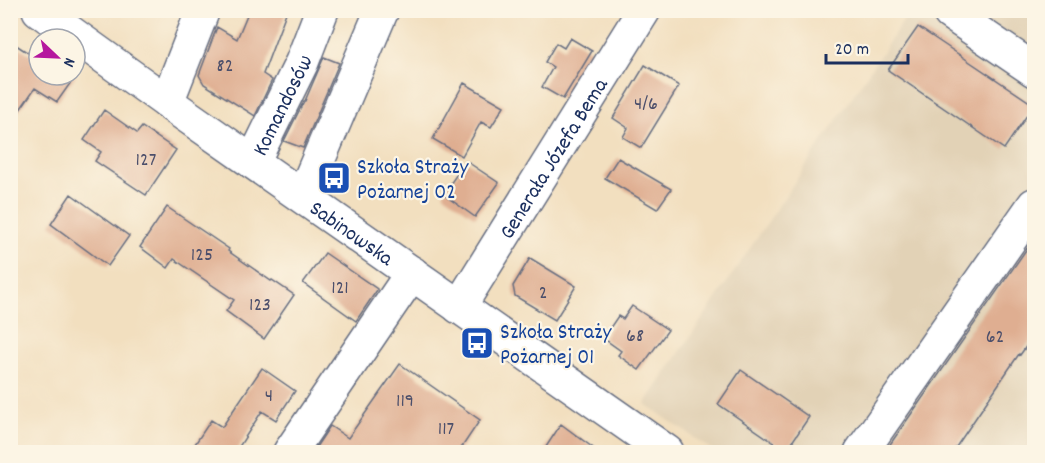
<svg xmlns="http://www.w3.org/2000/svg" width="1045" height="463" font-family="Dekko,sans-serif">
	<rect width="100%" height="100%" fill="#fcf5e5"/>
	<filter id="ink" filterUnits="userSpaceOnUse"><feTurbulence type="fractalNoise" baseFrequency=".0167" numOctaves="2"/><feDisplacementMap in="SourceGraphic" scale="12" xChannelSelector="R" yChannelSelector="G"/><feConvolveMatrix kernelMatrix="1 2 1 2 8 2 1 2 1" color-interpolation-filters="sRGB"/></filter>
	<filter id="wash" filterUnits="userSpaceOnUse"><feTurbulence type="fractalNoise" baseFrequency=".008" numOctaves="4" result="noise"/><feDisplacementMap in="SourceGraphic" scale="24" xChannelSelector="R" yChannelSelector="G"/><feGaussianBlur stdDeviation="1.35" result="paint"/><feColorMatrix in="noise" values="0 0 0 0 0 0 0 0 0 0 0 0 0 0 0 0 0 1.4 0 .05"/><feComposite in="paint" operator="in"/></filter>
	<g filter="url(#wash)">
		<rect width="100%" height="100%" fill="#f2dfbf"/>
		<path fill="#e2d2b6" d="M 910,11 L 1034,11 L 1034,452 L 715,452 L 645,404 Z"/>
		<g id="blocks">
			<path fill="#dfae91" d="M 249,10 L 287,10 L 263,74 L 272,80 L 255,116 L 204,84 L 199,75 L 217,27 L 237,39 Z
				M 918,27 L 1034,105 L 1004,149 L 888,70 Z
				M 570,38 L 592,51 L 563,99 L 542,87 L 553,67 L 545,62 L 556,43 L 564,48 Z
				M 10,41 L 39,60 L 39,75 L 76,75 L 57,102 L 35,88 L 10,124 Z
				M 324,57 L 339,63 L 303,148 L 284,141 L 304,101 L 305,101 Z
				M 645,65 L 679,86 L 641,148 L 623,137 L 628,128 L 613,118 Z
				M 464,83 L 504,106 L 491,127 L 481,122 L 462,156 L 433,139 Z
				M 104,110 L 137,133 L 142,127 L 176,150 L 146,195 L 95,161 L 101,152 L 84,140 Z
				M 618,158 L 671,189 L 657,209 L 605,178 Z
				M 466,161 L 499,183 L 475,217 L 443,194 Z
				M 71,194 L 129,236 L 108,266 L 51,224 Z
				M 167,207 L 229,249 L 228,251 L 271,281 L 272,280 L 294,295 L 264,339 L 226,311 L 234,300 L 174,259 L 168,268 L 140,247 Z
				M 1035,237 L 1035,334 L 1020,355 L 1019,354 L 952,453 L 884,453 Z
				M 325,253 L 377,289 L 377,290 L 356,321 L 303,283 Z
				M 530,258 L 576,286 L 555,320 L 515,296 L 513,286 Z
				M 632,306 L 668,330 L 639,370 L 618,355 L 621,351 L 603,338 L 618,316 L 623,319 Z
				M 400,364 L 480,420 L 458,453 L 312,453 L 330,426 L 348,438 Z
				M 262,368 L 295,391 L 276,420 L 262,411 L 235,453 L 189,453 L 211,420 L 222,427 Z
				M 741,370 L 809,417 L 786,451 L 718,404 Z
				M 561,424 L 600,453 L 542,453 Z"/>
		</g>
	</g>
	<g filter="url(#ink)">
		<use href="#blocks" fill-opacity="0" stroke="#666d80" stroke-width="1.5"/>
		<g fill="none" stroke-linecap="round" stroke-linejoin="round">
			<defs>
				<g id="minor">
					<path id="s1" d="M 39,10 L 167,102 L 667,452"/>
					<path d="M 952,10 L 950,13 L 1034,70"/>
					<path d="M 167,102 L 203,10"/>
					<path id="s2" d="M 253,162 L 302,62 L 322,10"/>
					<path d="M 303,196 L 382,10"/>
					<path id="s3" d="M 459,307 L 644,10"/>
					<path d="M 290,452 L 412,273"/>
					<path d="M 861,452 L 1034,205"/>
				</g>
			</defs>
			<use href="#minor" stroke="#666d80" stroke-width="36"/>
			<use href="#minor" stroke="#fff" stroke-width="33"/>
		</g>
	</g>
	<defs>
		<symbol id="bus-square" viewBox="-11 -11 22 22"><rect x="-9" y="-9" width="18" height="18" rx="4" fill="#1a4fb4" stroke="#fcf5e5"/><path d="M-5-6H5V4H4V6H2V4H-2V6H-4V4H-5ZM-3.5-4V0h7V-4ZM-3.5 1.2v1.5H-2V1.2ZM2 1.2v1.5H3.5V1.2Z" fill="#fff"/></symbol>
	</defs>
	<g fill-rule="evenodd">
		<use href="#bus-square" x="315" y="159" width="38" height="38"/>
		<use href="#bus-square" x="458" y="324" width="38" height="38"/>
	</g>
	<g text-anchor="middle" stroke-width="4.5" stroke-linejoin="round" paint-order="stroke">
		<g font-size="20" fill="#4c4f6b">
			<text x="225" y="71">82</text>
			<text x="646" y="109">4/6</text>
			<text x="146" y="165">127</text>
			<text x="202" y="260">125</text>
			<text x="340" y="293">121</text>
			<text x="543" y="298">2</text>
			<text x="260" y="310">123</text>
			<text x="635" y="341">68</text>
			<text x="995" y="342">62</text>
			<text x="269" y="401">4</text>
			<text x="405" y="406">119</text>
			<text x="446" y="434">117</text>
		</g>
		<g font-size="22" fill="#1b2f5e" stroke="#fcf5e5">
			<text dy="8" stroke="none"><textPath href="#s2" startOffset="64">Komandosów</textPath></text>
			<text dy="8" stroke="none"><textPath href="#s3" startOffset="176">Generała Józefa Bema</textPath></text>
			<text dy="8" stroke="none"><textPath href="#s1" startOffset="384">Sabinowska</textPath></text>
		</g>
		<g font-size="22" fill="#164399" stroke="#fcf5e5" text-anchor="start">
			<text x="357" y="173">Szkoła Straży<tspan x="357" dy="25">Pożarnej 02</tspan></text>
			<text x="500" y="338">Szkoła Straży<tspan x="500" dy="25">Pożarnej 01</tspan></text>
		</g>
	</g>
	<rect width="1045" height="463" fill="none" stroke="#fcf5e5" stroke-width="36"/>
	<g transform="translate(57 57) rotate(113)"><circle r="28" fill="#fcf5e5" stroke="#a2a6af" stroke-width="1.5"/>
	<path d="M0-4.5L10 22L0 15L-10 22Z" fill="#b5179e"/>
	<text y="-9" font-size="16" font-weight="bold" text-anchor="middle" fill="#1b2f5e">N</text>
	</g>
	<path d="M826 54v9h82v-9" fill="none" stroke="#1b2f5e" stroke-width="3"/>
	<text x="835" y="54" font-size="18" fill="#1b2f5e" stroke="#fcf5e5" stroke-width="4.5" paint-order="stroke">20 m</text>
</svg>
